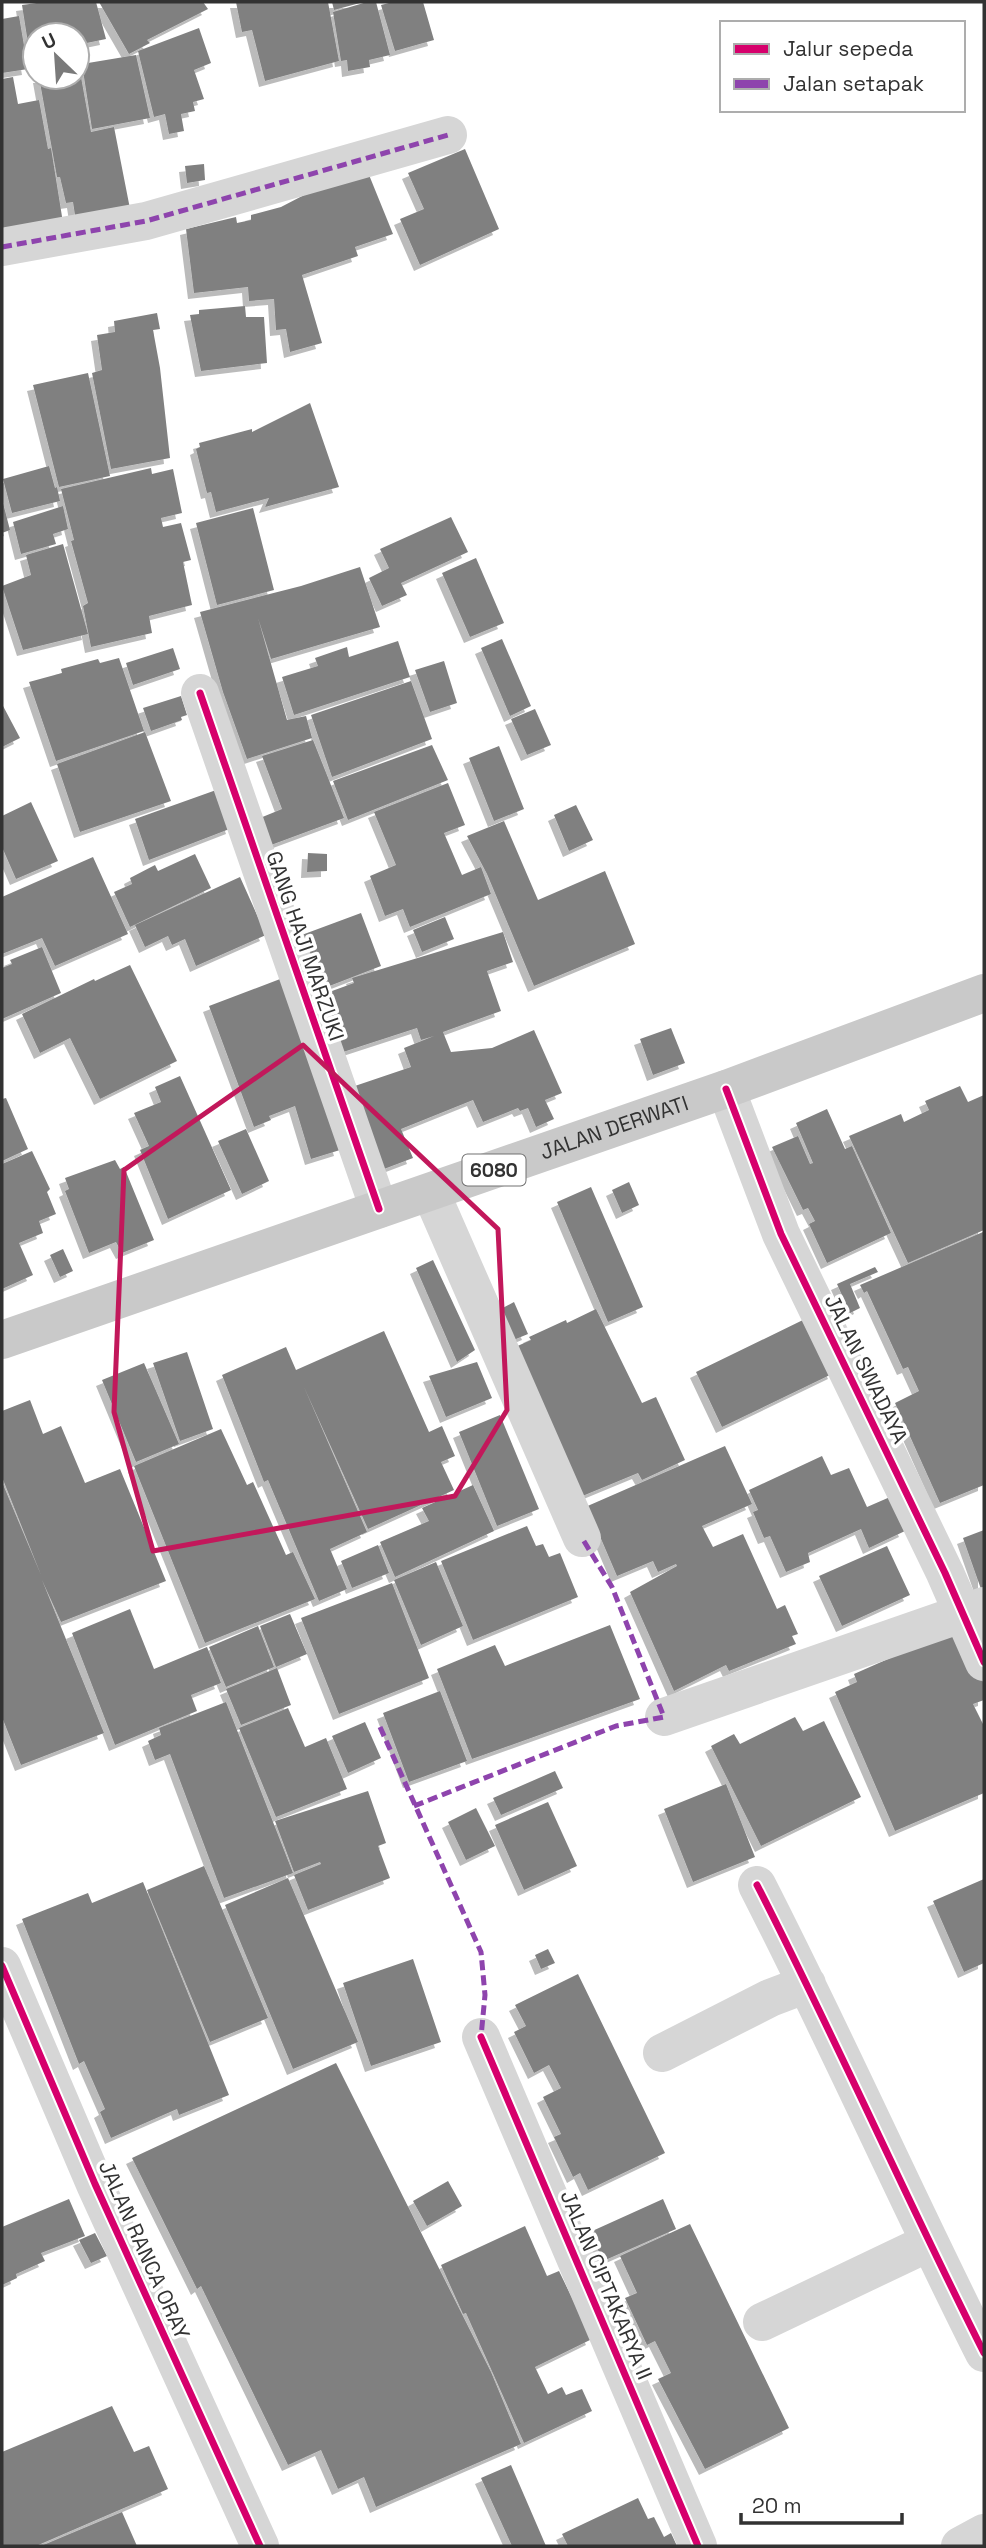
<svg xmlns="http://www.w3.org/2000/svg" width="986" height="2548" font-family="'Space Grotesk',sans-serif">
	<defs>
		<filter id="shadow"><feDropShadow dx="-6" dy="6" stdDeviation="0" flood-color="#0004"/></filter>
	</defs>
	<rect width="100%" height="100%" fill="#fff"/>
	<path fill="#808080" filter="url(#shadow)" d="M 44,2 L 96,2 L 106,39 L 77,45 L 77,35 L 35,35 L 35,55 L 30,56 L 22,5 Z
		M 99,2 L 203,2 L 208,9 L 147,40 L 150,43 L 129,54 Z
		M 236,2 L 328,2 L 339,61 L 265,81 L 252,30 L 242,32 Z
		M 332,2 L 360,2 L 360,3 L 334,10 Z
		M 367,2 L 376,2 L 390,55 L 369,60 L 370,67 L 348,71 L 347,60 L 341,61 L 333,12 Z
		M 393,2 L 423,2 L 434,40 L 395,51 L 381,5 Z
		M 19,16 L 28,69 L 2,73 L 2,19 Z
		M 199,28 L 211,63 L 194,70 L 204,99 L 193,102 L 195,111 L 181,114 L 184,131 L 169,134 L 165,114 L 154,117 L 138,51 Z
		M 77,55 L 91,132 L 114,127 L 132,219 L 75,215 L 73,202 L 66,203 L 60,177 L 57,177 L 39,77 L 77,77 Z
		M 136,55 L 150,118 L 92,129 L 82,64 Z
		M 13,77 L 18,104 L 39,100 L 48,149 L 51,148 L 64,229 L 2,237 L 2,79 Z
		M 465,149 L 499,229 L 420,265 L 400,219 L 424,209 L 408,173 Z
		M 204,164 L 205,180 L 187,183 L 185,166 Z
		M 367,170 L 393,234 L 355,247 L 358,256 L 302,275 L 322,343 L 290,352 L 286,329 L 276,330 L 274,299 L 249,301 L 248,287 L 194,293 L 186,229 L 236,217 L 237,223 L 251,220 L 251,215 L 281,207 L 333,180 Z
		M 245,306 L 246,317 L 264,317 L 267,363 L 201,371 L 190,315 L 199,314 L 199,310 Z
		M 157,313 L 160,329 L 153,330 L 160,368 L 170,458 L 111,469 L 92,373 L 102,370 L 97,335 L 115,332 L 114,321 Z
		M 88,373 L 110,476 L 59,487 L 33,385 Z
		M 310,403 L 339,487 L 265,507 L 269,498 L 216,512 L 211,492 L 207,493 L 196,449 L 200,447 L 199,443 L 252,429 L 252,432 Z
		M 49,466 L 55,488 L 57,487 L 60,501 L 12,513 L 3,479 Z
		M 151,468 L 152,474 L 173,469 L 182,513 L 161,518 L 163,527 L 181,523 L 191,560 L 183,562 L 192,605 L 149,616 L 152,633 L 91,647 L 83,606 L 88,603 L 71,541 L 74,540 L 61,489 Z
		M 3,503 L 10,530 L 2,533 L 2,504 Z
		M 63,506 L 68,529 L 53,534 L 56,544 L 21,554 L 13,522 Z
		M 253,508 L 274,590 L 217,605 L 196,523 Z
		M 451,517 L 468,552 L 401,583 L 407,595 L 382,606 L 369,578 L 389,568 L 380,549 Z
		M 63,544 L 88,634 L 23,650 L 2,586 L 31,575 L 26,555 Z
		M 476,558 L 504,623 L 470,637 L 442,573 Z
		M 360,567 L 380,627 L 271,659 L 258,618 L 287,720 L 306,716 L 312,738 L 247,759 L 223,692 L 200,612 L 301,586 Z
		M 502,639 L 531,706 L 510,716 L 481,648 Z
		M 398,641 L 410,677 L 294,715 L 282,677 L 318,666 L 315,658 L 347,647 L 349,657 Z
		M 173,648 L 180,669 L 133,685 L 126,663 Z
		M 119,658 L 144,731 L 56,761 L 29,682 L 62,673 L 61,669 L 98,659 L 100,663 Z
		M 444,661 L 457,703 L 430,712 L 415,670 Z
		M 411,681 L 432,739 L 332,777 L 311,715 Z
		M 181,696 L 187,715 L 181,717 L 182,720 L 151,731 L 143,708 Z
		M 2,704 L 20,738 L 2,747 Z
		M 535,709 L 551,745 L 527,755 L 511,719 Z
		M 145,732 L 171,801 L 80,832 L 57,764 Z
		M 313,740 L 344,818 L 271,845 L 260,818 L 282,809 L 262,756 Z
		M 432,745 L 448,780 L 348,820 L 333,781 Z
		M 499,746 L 524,809 L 494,821 L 469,758 Z
		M 448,783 L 465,825 L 444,833 L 462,875 L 481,867 L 491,894 L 410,927 L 403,909 L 385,916 L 370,876 L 396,865 L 374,812 Z
		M 219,789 L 232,828 L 149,860 L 135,819 Z
		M 31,802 L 58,861 L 16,879 L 2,847 L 2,816 Z
		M 576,805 L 593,840 L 569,851 L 554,815 Z
		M 504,821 L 538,900 L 605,871 L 635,944 L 534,986 L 487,874 L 467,836 Z
		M 308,853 L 327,854 L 327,871 L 307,872 Z
		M 195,854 L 211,888 L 130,927 L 114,892 L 132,884 L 130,878 L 155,865 L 158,871 Z
		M 93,857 L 128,934 L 55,966 L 42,938 L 2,954 L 2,897 Z
		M 240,877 L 266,935 L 196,966 L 185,939 L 172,945 L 168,936 L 145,947 L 135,925 Z
		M 361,913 L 381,966 L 319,990 L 299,936 Z
		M 445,917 L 454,939 L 422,952 L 413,930 Z
		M 503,932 L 513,962 L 487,971 L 501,1011 L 443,1032 L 451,1052 L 492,1048 L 534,1030 L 562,1093 L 545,1100 L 554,1119 L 536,1127 L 528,1108 L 520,1111 L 518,1108 L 483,1122 L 473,1100 L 401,1129 L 413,1158 L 376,1172 L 346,1089 L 411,1067 L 404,1048 L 434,1036 L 421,1040 L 417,1028 L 340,1053 L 321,995 L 354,983 L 352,978 Z
		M 42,947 L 61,993 L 2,1019 L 2,968 L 12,964 L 10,960 Z
		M 130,965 L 177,1061 L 100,1099 L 70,1038 L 40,1053 L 22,1014 L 94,979 L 95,981 Z
		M 288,976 L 340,1150 L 311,1159 L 295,1106 L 269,1116 L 271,1120 L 254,1127 L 209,1006 Z
		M 671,1028 L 685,1063 L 653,1075 L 640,1039 Z
		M 180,1076 L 231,1190 L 168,1219 L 140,1150 L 149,1146 L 134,1113 L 161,1102 L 155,1087 Z
		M 960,1086 L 968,1102 L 984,1095 L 984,1230 L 908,1263 L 849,1136 L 901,1114 L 904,1122 L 929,1110 L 925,1101 Z
		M 6,1098 L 28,1149 L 2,1161 L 2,1099 Z
		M 827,1109 L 845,1149 L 852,1146 L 891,1233 L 827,1263 L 809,1224 L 815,1221 L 808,1208 L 803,1210 L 772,1147 L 798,1136 L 810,1164 L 813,1163 L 796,1123 Z
		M 246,1129 L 269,1181 L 242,1194 L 218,1141 Z
		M 32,1151 L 50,1189 L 47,1192 L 56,1214 L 39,1221 L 43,1233 L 19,1243 L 33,1275 L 2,1289 L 2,1164 Z
		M 115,1160 L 120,1169 L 124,1167 L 154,1240 L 122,1253 L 116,1242 L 89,1253 L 65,1191 L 69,1189 L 65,1178 Z
		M 629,1182 L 639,1205 L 622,1213 L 612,1190 Z
		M 591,1187 L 643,1307 L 608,1322 L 557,1202 Z
		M 983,1232 L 984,1485 L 940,1503 L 895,1403 L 919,1391 L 908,1367 L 903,1369 L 867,1291 L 864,1293 L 860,1285 Z
		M 63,1249 L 73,1271 L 60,1277 L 50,1255 Z
		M 433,1260 L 475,1350 L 457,1362 L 416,1268 Z
		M 875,1267 L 878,1272 L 850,1284 L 860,1308 L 850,1313 L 837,1284 Z
		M 514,1302 L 528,1334 L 511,1341 L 497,1311 Z
		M 596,1309 L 642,1403 L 656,1397 L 685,1460 L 642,1480 L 638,1473 L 580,1497 L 513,1348 L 531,1340 L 529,1337 L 566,1320 L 567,1323 Z
		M 807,1318 L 834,1373 L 722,1427 L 696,1372 Z
		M 384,1331 L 429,1432 L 442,1426 L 455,1456 L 441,1462 L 454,1490 L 368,1529 L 304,1387 L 367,1532 L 330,1549 L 347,1589 L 319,1601 L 268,1480 L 264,1482 L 222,1375 L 286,1347 L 296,1370 Z
		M 187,1352 L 213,1429 L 180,1441 L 153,1363 Z
		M 477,1362 L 492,1398 L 446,1417 L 429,1376 Z
		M 144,1363 L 179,1444 L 136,1462 L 102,1380 Z
		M 30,1400 L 43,1434 L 61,1426 L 85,1483 L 120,1469 L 166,1581 L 61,1622 L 42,1580 L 104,1733 L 21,1765 L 2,1717 L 2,1482 L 41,1575 L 2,1477 L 2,1411 Z
		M 500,1415 L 539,1509 L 497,1526 L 459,1432 Z
		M 221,1429 L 247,1485 L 253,1482 L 286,1555 L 293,1552 L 315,1599 L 205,1643 L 134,1466 Z
		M 725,1446 L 752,1504 L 702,1526 L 713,1547 L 743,1534 L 777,1609 L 785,1605 L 798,1634 L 792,1636 L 796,1644 L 729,1671 L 726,1665 L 674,1691 L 630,1592 L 677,1566 L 676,1564 L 658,1572 L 653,1561 L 617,1576 L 599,1534 L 583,1508 Z
		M 822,1456 L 831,1475 L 849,1468 L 867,1507 L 890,1497 L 905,1531 L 869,1548 L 861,1529 L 808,1553 L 810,1562 L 786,1572 L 770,1536 L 764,1538 L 753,1512 L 758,1510 L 749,1490 Z
		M 473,1485 L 494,1531 L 395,1577 L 380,1542 L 429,1521 L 422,1508 Z
		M 527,1526 L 536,1546 L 543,1544 L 549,1557 L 560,1553 L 578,1597 L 473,1640 L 441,1561 Z
		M 984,1530 L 984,1587 L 981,1589 L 963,1538 Z
		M 378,1545 L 389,1573 L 352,1588 L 341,1561 Z
		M 887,1546 L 910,1595 L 842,1626 L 819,1576 Z
		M 436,1562 L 463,1626 L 421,1645 L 394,1580 Z
		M 392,1583 L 429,1678 L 339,1714 L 301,1618 Z
		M 130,1609 L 154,1669 L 207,1647 L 221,1683 L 191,1695 L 197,1711 L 115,1745 L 72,1633 Z
		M 290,1614 L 307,1654 L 276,1667 L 260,1626 Z
		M 610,1625 L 640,1699 L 472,1759 L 437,1669 L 495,1645 L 505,1666 Z
		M 258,1626 L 274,1667 L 226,1687 L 209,1647 Z
		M 958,1628 L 984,1684 L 984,1700 L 973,1704 L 984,1726 L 984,1793 L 895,1831 L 835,1692 L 857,1682 L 854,1674 Z
		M 277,1668 L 291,1705 L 241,1725 L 226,1689 Z
		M 440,1691 L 467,1761 L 409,1782 L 383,1713 Z
		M 226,1702 L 293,1873 L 224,1898 L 170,1754 L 155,1760 L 148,1741 L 161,1735 L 159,1728 Z
		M 288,1708 L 305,1747 L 326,1738 L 347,1789 L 276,1817 L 239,1728 Z
		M 795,1717 L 803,1731 L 824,1721 L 861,1797 L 761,1846 L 711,1746 L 734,1734 L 740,1744 Z
		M 365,1722 L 381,1758 L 348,1773 L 332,1736 Z
		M 555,1771 L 563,1788 L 501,1815 L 493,1798 Z
		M 726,1784 L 755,1857 L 693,1882 L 664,1809 Z
		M 368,1791 L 386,1843 L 378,1846 L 390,1878 L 308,1910 L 294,1875 L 321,1864 L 320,1862 L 294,1872 L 275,1821 Z
		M 548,1802 L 577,1866 L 524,1890 L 495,1825 Z
		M 476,1808 L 495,1846 L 466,1860 L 448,1822 Z
		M 204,1866 L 268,2018 L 210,2042 L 147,1890 Z
		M 288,1878 L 358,2042 L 293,2069 L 225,1905 Z
		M 984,1879 L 984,1963 L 964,1972 L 933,1901 Z
		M 143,1882 L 229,2095 L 179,2115 L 177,2109 L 111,2138 L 100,2112 L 105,2109 L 84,2061 L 79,2064 L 22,1919 L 88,1893 L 92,1903 Z
		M 548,1949 L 555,1963 L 541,1969 L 535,1955 Z
		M 413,1959 L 441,2042 L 371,2066 L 343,1983 Z
		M 578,1974 L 665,2153 L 588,2190 L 580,2173 L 573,2177 L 554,2137 L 561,2134 L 543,2097 L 561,2088 L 549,2065 L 534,2073 L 514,2032 L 526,2026 L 515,2005 Z
		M 336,2063 L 491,2372 L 521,2444 L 376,2507 L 364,2477 L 338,2489 L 321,2450 L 288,2465 L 201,2286 L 197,2289 L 132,2158 Z
		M 448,2181 L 462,2206 L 427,2226 L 413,2201 Z
		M 69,2199 L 85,2236 L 41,2253 L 45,2261 L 16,2274 L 17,2278 L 2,2285 L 2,2227 Z
		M 663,2199 L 676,2229 L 603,2261 L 590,2232 Z
		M 690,2224 L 789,2428 L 705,2469 L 658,2379 L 671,2373 L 655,2341 L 647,2345 L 625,2298 L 637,2293 L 620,2256 Z
		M 525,2226 L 547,2276 L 559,2271 L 592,2339 L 535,2367 L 548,2394 L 562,2387 L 566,2395 L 582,2389 L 592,2411 L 524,2443 L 466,2313 L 463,2314 L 441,2265 Z
		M 95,2233 L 107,2256 L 91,2263 L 79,2240 Z
		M 112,2406 L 134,2452 L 149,2446 L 168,2489 L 36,2546 L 2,2546 L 2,2452 Z
		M 511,2465 L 546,2546 L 512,2546 L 481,2478 Z
		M 638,2498 L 648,2519 L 654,2517 L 664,2537 L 671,2533 L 677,2546 L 568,2546 L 562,2534 Z
		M 122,2512 L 137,2546 L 41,2546 Z"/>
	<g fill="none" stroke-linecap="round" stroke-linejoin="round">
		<path stroke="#d6d6d6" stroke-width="38" d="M 2,247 L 146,221 L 448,135
			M 200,693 L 379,1209
			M 726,1089 L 781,1234 L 945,1573 L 984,1662
			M 431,1193 L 582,1538
			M 664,1717 L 984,1606
			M 757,1885 C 836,2039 906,2198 984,2353
			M 481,2037 L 698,2546
			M 662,2053 L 770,1998 L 807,1984
			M 762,2322 L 928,2243
			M 960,2546 L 984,2533"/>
		<path stroke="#d6d6d6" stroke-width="38" d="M 2,1966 L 95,2184 L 260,2546"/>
		<path stroke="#c9c9c9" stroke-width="38" id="s1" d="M 2,1340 L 726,1089 L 984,993"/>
		<path stroke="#8e44ad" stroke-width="5" stroke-dasharray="10 5" stroke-linecap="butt" d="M 2,247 L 146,221 L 448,135
			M 380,1727 L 481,1952 L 485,1995 L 481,2037
			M 414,1806 L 616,1726 L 664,1717 L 612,1587 L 582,1538"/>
		<defs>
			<path id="cycleway" d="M 200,693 L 379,1209
				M 726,1089 L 781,1234 L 945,1573 L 984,1662
				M 757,1885 C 836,2039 906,2198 984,2353
				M 2,1966 L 95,2184 L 260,2546
				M 481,2037 L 698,2546"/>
		</defs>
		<use href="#cycleway" stroke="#fff" stroke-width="11"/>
		<use href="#cycleway" stroke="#d6006c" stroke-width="7"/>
	</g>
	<path fill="none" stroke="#c2185b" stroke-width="5" stroke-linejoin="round" d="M 303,1045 L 498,1229 L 507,1410 L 455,1496 L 153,1551 L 114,1412 L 124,1170 Z"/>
	<g text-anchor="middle" stroke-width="7" stroke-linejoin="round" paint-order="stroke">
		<rect fill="#fff" stroke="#707070" stroke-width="2" x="462.5" y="1154.5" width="63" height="31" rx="5"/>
		<g font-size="19" font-weight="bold" fill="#323232">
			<text x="494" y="1177">6080</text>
		</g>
		<g font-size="21" fill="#323232" stroke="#fff">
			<text transform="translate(305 946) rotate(71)" y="7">GANG HAJI MARZUKI</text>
			<text dy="7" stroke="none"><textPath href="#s1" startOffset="648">JALAN DERWATI</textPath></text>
			<text transform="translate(866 1369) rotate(64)" y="7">JALAN SWADAYA</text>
			<text transform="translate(144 2250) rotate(66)" y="7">JALAN RANCA ORAY</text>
			<text transform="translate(606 2285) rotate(67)" y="7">JALAN CIPTAKARYA II</text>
		</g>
	</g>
	<rect width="986" height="2548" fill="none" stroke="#323232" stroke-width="7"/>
	<rect x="720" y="21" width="245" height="91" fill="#ffffff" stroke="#adadad" stroke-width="2"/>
	<rect x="734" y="44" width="35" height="10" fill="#d6006c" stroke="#adadad" stroke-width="2"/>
	<text x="783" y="56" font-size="21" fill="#323232">Jalur sepeda</text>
	<rect x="734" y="79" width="35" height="10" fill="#8e44ad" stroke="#adadad" stroke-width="2"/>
	<text x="783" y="91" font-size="21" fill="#323232">Jalan setapak</text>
	<g transform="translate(56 56) rotate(335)"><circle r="33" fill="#ffffff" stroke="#adadad" stroke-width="2"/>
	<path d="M0-5L12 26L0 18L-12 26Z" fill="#7a7a7a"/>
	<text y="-10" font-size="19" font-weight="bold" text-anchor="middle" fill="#323232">U</text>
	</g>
	<path d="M741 2513v10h161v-10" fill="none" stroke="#323232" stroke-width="3.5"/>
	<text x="752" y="2513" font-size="21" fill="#323232" stroke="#ffffff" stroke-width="5" paint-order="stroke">20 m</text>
</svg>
